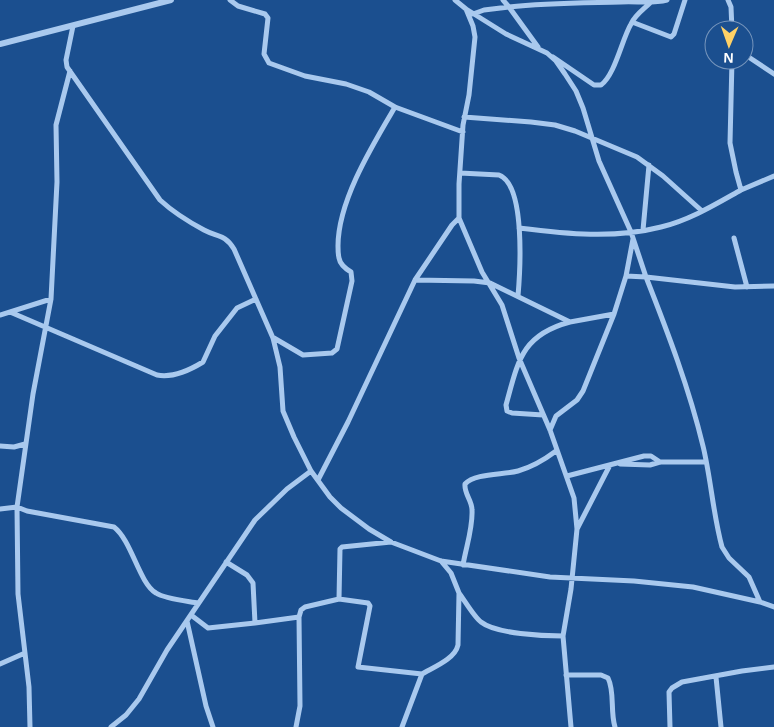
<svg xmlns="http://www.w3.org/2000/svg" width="774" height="727" font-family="Helvetica,sans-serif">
	<rect width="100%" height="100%" fill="#1b4f8f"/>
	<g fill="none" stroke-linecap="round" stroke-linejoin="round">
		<path stroke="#a9c9ee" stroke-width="5" d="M 230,0 L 238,6 L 265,14 L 268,18 L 264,54 L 269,63 L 305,76 L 346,84 L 369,92 L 395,107 L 463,132
			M 455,0 L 466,9 L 473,26 L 475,37 L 469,95 L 463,125 L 459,184 L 459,218 L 482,272 L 502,305 L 519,358 L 550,430 L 574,498 L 577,529 L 571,589 L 563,636 L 571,727
			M 503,0 L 509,7 C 546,3 584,3 621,2 C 637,1 652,4 667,0
			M 728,0 L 731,7 L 732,30
			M 466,9 L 506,34 L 547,53 L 556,61 L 565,74 L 576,91 L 583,108 L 599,161 L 631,232 L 646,277 L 735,287 L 774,286
			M 473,14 L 484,10 L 509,7 L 538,47
			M 632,22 L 671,37 L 674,34 L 685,0
			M 73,26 L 66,60 L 67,67 L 160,200 C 173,212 189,222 204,230 C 217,237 225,234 234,249 L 273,338 L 280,367 L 283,411 L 294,437 L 311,471 L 330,497 L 341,508 L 369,529 L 391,542 L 441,561 L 550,577 L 634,581 L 693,587 L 760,602 L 774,607
			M 744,54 L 774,74
			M 553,57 L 594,85 L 601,85 C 615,75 622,39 631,24 C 635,15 643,10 650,3
			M 464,117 L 531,122 L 555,125 L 575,131 L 637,157 L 663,176 L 702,211
			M 460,173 L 499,175 C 526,185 520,273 518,296
			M 741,190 L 774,176
			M 519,228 C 567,234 614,239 661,227 C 690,220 716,204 741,190 L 736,172 L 730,143 L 732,60
			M 643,230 L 649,165
			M 734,238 L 747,287
			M 626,276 L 646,277 C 668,333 689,388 703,446 C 711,479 713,514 722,547 L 729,558 L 749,577 L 760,602
			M 415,280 L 474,281 L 490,283 L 570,322 L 614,314
			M 10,312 L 157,375 C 172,378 190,370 203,362 L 215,336 L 237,308 L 256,299
			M 0,315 L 51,299
			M 274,338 L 303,355 L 332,353 L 337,349 L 352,281 L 351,272 C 346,269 340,264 339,258 C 338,254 338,249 338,246 C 338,201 372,146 395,107
			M 543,415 L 512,413 L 507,411 L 506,405 C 518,362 521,335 570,322
			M 550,430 L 556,416 L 577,400 L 583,391 L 614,314 L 626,276 L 633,239
			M 0,446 L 14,447 L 25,444
			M 620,464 L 650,465 L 660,462 L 706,462
			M 567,476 L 644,456 L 651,456 L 660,462
			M 318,480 L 348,422 L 415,280 L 452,225 L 459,218
			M 0,509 L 17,507 L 27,511 L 114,527 C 132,541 139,583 156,593 C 165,599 187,601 198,603
			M 577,529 L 610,465
			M 391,542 L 342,547 L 340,549 L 339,599 L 368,603 L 370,606 L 358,667 L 422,674 L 402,727
			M 463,565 C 466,547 473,528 472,510 C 472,500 464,494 465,484 C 475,473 503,475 518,471 C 532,467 544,460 556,451
			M 459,593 C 465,601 474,617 481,622 C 496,634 544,636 563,636
			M 191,615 L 208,628 L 255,623 L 253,583 L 247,575 L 226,562
			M 299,617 L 301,610 L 305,607 L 339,599
			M 187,621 L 206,706 L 213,727
			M 255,623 L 299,617 L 300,706 L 296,727
			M 0,664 L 25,653
			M 422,674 C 434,667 455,659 458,645 L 459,593 L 451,573 L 441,561
			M 566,675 L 601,675 L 608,678 C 615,692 610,711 615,727
			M 716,677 L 721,727
			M 30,727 L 29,687 L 18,594 L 17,507 L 33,394 L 51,299 L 57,182 L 56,125 L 70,71
			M 111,727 L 126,715 L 139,699 L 167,650 L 255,520 L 287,489 L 311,471
			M 670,727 L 669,692 L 672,688 L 682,682 L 742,671 L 774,667"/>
		<path stroke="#a9c9ee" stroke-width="6" d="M 0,44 L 171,0"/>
	</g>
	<g transform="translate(729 45) rotate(182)"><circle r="24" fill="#1b4f8f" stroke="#7695bc"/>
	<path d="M0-4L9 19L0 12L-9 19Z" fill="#ffd166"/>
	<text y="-8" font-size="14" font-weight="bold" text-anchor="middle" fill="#ffffff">N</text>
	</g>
</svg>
